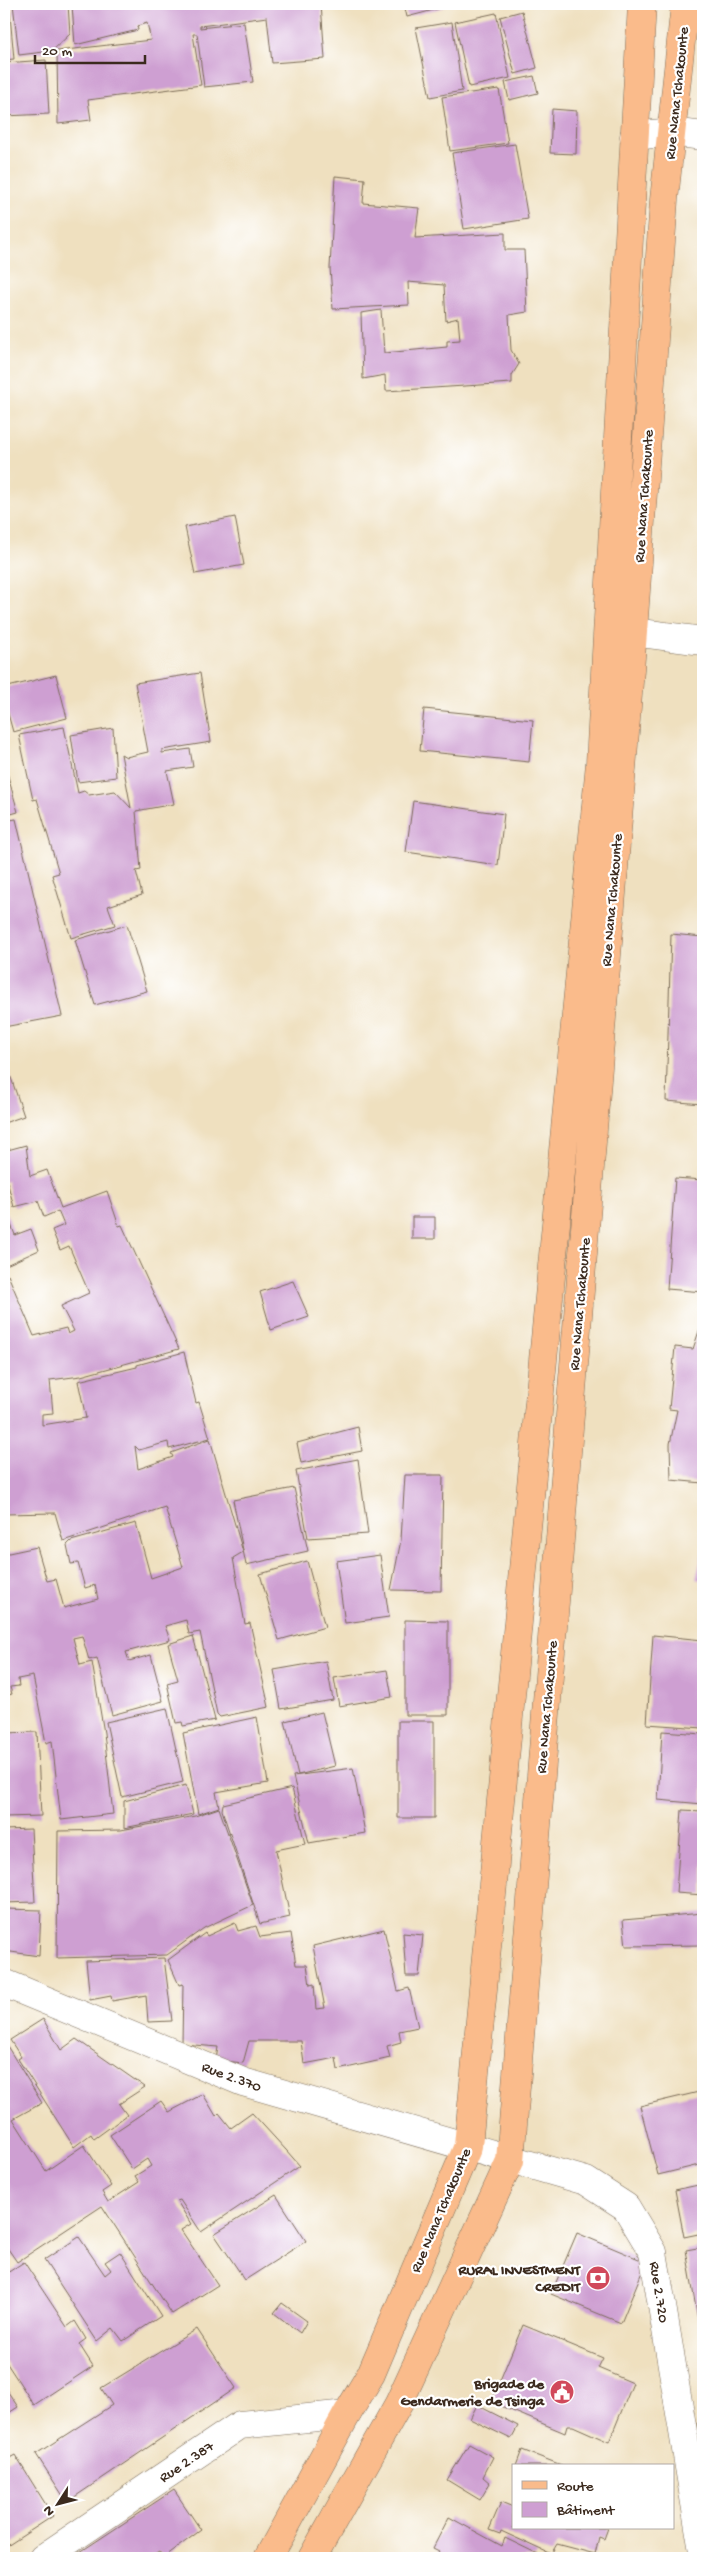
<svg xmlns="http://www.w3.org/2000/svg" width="707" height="2562" font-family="'Gochi Hand',sans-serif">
	<rect width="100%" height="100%" fill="#fff"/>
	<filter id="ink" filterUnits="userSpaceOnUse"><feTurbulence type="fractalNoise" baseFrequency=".02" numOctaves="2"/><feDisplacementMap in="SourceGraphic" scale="10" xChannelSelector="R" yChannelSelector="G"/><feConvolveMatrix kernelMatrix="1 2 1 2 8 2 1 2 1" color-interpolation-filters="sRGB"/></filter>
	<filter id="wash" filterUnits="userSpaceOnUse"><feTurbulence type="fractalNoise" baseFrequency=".0096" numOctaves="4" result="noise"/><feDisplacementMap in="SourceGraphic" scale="20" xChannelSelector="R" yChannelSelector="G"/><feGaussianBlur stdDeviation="1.12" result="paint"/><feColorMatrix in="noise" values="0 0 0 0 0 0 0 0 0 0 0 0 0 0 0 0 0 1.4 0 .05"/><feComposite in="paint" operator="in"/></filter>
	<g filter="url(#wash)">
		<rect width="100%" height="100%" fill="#efe0bf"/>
		<g id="blocks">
			<path fill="#ce9fd2" d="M 4,4 L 9,4 L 14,59 L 4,60 Z
				M 13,4 L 68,4 L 70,34 L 52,51 L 19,55 Z
				M 87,4 L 321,4 L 325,59 L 272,63 L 267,17 L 200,26 L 200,28 L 244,23 L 253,82 L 204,87 L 197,34 L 193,34 L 201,85 L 88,100 L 91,120 L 58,124 L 57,51 L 151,40 L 147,23 L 137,26 L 138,30 L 75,45 L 72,5 Z
				M 404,4 L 445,4 L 445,7 L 407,17 Z
				M 522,11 L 537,68 L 515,74 L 500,17 Z
				M 496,13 L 510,78 L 469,87 L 455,22 Z
				M 452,22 L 462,91 L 430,97 L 416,28 Z
				M 46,60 L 49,114 L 4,116 L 4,63 Z
				M 534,76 L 538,93 L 509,100 L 505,82 Z
				M 499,89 L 508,143 L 450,151 L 442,97 Z
				M 552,109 L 577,111 L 576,154 L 550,153 Z
				M 515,144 L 528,219 L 464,229 L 452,153 Z
				M 335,176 L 365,179 L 363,203 L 419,208 L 415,238 L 505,233 L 505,250 L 524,250 L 527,312 L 509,315 L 511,350 L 519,364 L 512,375 L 512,383 L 386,391 L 385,375 L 363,379 L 361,313 L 381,310 L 384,353 L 447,347 L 447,341 L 460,340 L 458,318 L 446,321 L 444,285 L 408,282 L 409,305 L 333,309 L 330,268 Z
				M 235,517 L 244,565 L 195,574 L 185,527 Z
				M 200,673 L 211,742 L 162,750 L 162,753 L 190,749 L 193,767 L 167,771 L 174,804 L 136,811 L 141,870 L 136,871 L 142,895 L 108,906 L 115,925 L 71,938 L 52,875 L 59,873 L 37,799 L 33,800 L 19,735 L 64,727 L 78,793 L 84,791 L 89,795 L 115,791 L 131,808 L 121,754 L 126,757 L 148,752 L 135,683 Z
				M 56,675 L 67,718 L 13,732 L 4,699 L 4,688 Z
				M 424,709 L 533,720 L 529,762 L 420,751 Z
				M 113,728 L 116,777 L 78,782 L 71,735 Z
				M 4,762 L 18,812 L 4,816 Z
				M 413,801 L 504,814 L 498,865 L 406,852 Z
				M 16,819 L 62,1016 L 4,1027 L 4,821 Z
				M 127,925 L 147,991 L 95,1005 L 75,940 Z
				M 671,934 L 703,937 L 703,1104 L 666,1101 Z
				M 4,1057 L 24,1116 L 4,1123 Z
				M 26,1145 L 30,1176 L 47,1170 L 61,1208 L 107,1191 L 119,1226 L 122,1225 L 179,1349 L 81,1376 L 50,1380 L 53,1413 L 42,1414 L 42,1425 L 86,1418 L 78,1381 L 137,1367 L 137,1365 L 184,1352 L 196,1403 L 199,1402 L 210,1438 L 169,1449 L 168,1442 L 139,1450 L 135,1446 L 138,1469 L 173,1457 L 171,1453 L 210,1439 L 243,1552 L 233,1558 L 245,1624 L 250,1623 L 269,1707 L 220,1717 L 217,1714 L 200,1632 L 189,1634 L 186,1620 L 165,1626 L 170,1640 L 126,1652 L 129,1661 L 151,1655 L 163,1701 L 112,1715 L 97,1658 L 89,1660 L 82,1636 L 73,1638 L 80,1665 L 92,1662 L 104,1733 L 113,1814 L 61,1820 L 52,1741 L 46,1743 L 33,1676 L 18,1679 L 19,1686 L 10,1687 L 12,1694 L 4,1696 L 4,1554 L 37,1547 L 47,1581 L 56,1579 L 64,1608 L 98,1599 L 95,1585 L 85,1588 L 78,1563 L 71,1564 L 67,1545 L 71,1541 L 136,1523 L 151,1578 L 183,1567 L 165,1507 L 63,1541 L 55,1513 L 4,1514 L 4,1277 L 8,1275 L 34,1336 L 66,1328 L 68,1334 L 74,1331 L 61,1306 L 89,1293 L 69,1246 L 60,1250 L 52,1230 L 64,1225 L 58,1211 L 44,1217 L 38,1201 L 14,1207 L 7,1181 L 4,1182 L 4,1151 Z
				M 675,1178 L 703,1180 L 703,1292 L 667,1289 Z
				M 4,1206 L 15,1235 L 31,1229 L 39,1250 L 4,1266 Z
				M 412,1217 L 435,1217 L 435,1239 L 412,1239 Z
				M 293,1281 L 309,1317 L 271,1330 L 260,1292 Z
				M 703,1319 L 703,1483 L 671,1480 L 670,1444 L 677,1410 L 669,1409 L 675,1347 L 693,1349 Z
				M 358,1427 L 362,1451 L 301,1463 L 297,1443 Z
				M 358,1459 L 368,1534 L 308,1538 L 296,1471 Z
				M 405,1475 L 443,1475 L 441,1591 L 391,1590 L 401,1540 Z
				M 294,1488 L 308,1551 L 246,1565 L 233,1500 Z
				M 703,1549 L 703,1581 L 696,1579 Z
				M 380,1555 L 389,1617 L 345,1623 L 336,1561 Z
				M 307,1561 L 325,1627 L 279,1640 L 260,1574 Z
				M 405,1620 L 448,1621 L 448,1715 L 405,1715 Z
				M 653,1635 L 703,1640 L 703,1728 L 647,1724 Z
				M 193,1636 L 215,1720 L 183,1726 L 182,1722 L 176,1723 L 167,1683 L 178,1680 L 168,1644 Z
				M 326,1661 L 333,1700 L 281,1709 L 274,1670 Z
				M 387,1670 L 392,1697 L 339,1706 L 334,1678 Z
				M 167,1708 L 183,1782 L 122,1797 L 106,1722 Z
				M 322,1712 L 335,1766 L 298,1775 L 285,1721 Z
				M 257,1717 L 268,1783 L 216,1792 L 219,1807 L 198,1814 L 183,1733 Z
				M 398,1721 L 434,1721 L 434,1818 L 398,1818 Z
				M 662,1731 L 703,1734 L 703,1804 L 658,1800 Z
				M 37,1732 L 41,1816 L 4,1817 L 4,1733 Z
				M 353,1768 L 365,1833 L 309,1843 L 293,1776 Z
				M 186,1785 L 193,1814 L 124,1828 L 124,1801 Z
				M 292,1788 L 305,1844 L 276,1850 L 290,1917 L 260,1924 L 222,1810 L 223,1804 Z
				M 219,1808 L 253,1905 L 204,1928 L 167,1955 L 57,1958 L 58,1831 L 121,1830 L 195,1816 Z
				M 682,1810 L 703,1811 L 703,1895 L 676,1893 Z
				M 31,1829 L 35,1902 L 4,1903 L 4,1830 Z
				M 4,1909 L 41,1910 L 39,1956 L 4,1951 Z
				M 703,1913 L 703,1945 L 626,1946 L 623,1920 Z
				M 235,1923 L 238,1931 L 256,1926 L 260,1937 L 291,1933 L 296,1965 L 307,1965 L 310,1985 L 314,1984 L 316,2009 L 325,2008 L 313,1946 L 384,1929 L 398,1991 L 409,1988 L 418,2027 L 399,2031 L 401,2042 L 387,2046 L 390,2058 L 338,2070 L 336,2058 L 304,2064 L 301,2041 L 249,2041 L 243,2063 L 216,2060 L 218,2047 L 182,2044 L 183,1984 L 179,1985 L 168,1960 L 205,1933 L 207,1936 Z
				M 403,1933 L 423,1935 L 419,1976 L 406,1976 Z
				M 164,1958 L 172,2021 L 148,2022 L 146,1995 L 112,2001 L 111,1996 L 90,2000 L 86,1961 Z
				M 43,2019 L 61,2050 L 76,2039 L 145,2087 L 119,2104 L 127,2115 L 94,2139 L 91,2134 L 74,2147 L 18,2059 L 21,2057 L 10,2040 Z
				M 4,2041 L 42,2103 L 13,2119 L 46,2171 L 84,2145 L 111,2186 L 102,2192 L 108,2202 L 139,2182 L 135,2176 L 151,2166 L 147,2159 L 132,2169 L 110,2135 L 161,2101 L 169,2112 L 203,2094 L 216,2116 L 219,2113 L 231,2128 L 252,2113 L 286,2150 L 300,2166 L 201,2232 L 180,2200 L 177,2201 L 191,2224 L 181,2230 L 218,2285 L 172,2314 L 102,2206 L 17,2262 L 4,2243 Z
				M 703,2091 L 703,2164 L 658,2175 L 640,2106 Z
				M 703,2184 L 703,2233 L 684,2237 L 675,2190 Z
				M 276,2195 L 306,2241 L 245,2280 L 214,2234 Z
				M 577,2233 L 646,2262 L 621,2323 L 551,2294 Z
				M 79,2237 L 105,2275 L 111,2270 L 105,2262 L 120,2252 L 161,2316 L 123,2341 L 113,2328 L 97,2341 L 44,2260 Z
				M 703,2247 L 703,2319 L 698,2320 L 686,2250 Z
				M 24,2262 L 67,2327 L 75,2321 L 86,2339 L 79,2344 L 93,2366 L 34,2405 L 4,2359 L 4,2275 Z
				M 282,2303 L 307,2321 L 300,2333 L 274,2313 Z
				M 523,2325 L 603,2358 L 598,2368 L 633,2383 L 609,2442 L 573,2426 L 567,2426 L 565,2433 L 491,2402 Z
				M 197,2329 L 236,2388 L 67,2502 L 36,2454 L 112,2405 L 101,2388 Z
				M 4,2386 L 18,2407 L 4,2416 Z
				M 477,2405 L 518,2426 L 511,2439 L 470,2419 Z
				M 703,2421 L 703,2442 L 697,2423 Z
				M 469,2444 L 493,2457 L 483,2477 L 490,2483 L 480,2500 L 447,2480 Z
				M 522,2450 L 564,2466 L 516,2466 Z
				M 15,2455 L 53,2516 L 4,2548 L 4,2461 Z
				M 174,2490 L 201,2530 L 163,2558 L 159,2551 L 148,2558 L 71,2558 Z
				M 501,2502 L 513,2507 L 513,2528 L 608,2528 L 604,2539 L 599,2537 L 595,2554 L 557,2544 L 551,2554 L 501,2531 L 500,2534 L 489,2530 Z
				M 449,2517 L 502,2546 L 505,2538 L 538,2554 L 536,2558 L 435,2558 L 439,2551 L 433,2548 Z"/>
		</g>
	</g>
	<g filter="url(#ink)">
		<use href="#blocks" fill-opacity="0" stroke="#7a6a56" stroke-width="1"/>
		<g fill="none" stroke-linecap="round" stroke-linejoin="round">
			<defs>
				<path id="minor" d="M 634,136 L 672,132 L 703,136
					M 633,632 L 703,641
					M 4,1983 L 243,2082 L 586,2181 L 626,2207 L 653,2252 L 703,2551
					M 43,2558 L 240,2425 L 347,2414"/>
				<path id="major" d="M 268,2558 L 347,2414 L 371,2374 L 468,2146 L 600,763 L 642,4
					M 312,2558 L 399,2403 L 510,2161 L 633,632 L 664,200 L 685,4"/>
			</defs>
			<use href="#minor" stroke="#7a6a56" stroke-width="29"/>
			<use href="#major" stroke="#7a6a56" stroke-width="29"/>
			<use href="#minor" stroke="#fff" stroke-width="28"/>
			<use href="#major" stroke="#fabb8b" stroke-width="28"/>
		</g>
	</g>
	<defs>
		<symbol id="bank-disc" viewBox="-11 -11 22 22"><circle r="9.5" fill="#d1495b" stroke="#fff"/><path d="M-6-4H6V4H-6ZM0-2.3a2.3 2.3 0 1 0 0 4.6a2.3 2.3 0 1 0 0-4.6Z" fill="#fff"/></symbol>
		<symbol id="civic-disc" viewBox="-11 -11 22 22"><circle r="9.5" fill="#d1495b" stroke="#fff"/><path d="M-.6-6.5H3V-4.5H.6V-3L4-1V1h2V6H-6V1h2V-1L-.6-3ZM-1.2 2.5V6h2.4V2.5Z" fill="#fff"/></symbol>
	</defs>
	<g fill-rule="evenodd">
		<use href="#bank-disc" x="584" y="2264" width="28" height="28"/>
		<use href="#civic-disc" x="548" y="2378" width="28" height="28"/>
	</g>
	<g text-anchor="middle" stroke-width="4.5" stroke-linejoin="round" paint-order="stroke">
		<g font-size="15" fill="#3b2a1e" stroke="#fff">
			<text transform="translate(676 93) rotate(-84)" y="5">Rue Nana Tchakounte</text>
			<text transform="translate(643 496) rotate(-86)" y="5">Rue Nana Tchakounte</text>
			<text transform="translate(611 900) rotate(-85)" y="5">Rue Nana Tchakounte</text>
			<text transform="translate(579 1304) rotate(-85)" y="5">Rue Nana Tchakounte</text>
			<text transform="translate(546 1707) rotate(-85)" y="5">Rue Nana Tchakounte</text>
			<text transform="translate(232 2076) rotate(20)" y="5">Rue 2.370</text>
			<text transform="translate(440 2210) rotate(-67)" y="5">Rue Nana Tchakounte</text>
			<text transform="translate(660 2292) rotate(81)" y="5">Rue 2.720</text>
			<text transform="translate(186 2461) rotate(-34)" y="5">Rue 2.387</text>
		</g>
		<g font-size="15" font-weight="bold" fill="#3b2a1e" stroke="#fff" text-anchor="end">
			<text x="580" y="2274">RURAL INVESTMENT<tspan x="580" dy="17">CREDIT</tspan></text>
			<text x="544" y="2388">Brigade de<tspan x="544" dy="17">Gendarmerie de Tsinga</tspan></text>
		</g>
	</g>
	<rect width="707" height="2562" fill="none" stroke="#fff" stroke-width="20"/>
	<rect x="512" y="2464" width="162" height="65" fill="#ffffff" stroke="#b1aaa5"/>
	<rect x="522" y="2481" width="25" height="8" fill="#fabb8b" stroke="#b1aaa5"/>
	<text x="557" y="2490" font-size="15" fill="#3b2a1e">Route</text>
	<rect x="522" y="2502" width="25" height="15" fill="#ce9fd2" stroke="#b1aaa5"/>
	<text x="557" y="2514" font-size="15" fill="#3b2a1e">Bâtiment</text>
	<g transform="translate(58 2504) rotate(234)" stroke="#ffffff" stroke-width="4" paint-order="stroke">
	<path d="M0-4L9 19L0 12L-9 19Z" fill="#3b2a1e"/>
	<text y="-8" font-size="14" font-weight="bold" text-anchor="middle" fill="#3b2a1e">N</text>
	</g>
	<path d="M35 55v8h110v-8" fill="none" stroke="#3b2a1e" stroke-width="2.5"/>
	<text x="42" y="55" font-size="15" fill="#3b2a1e" stroke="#ffffff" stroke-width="4" paint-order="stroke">20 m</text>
</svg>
